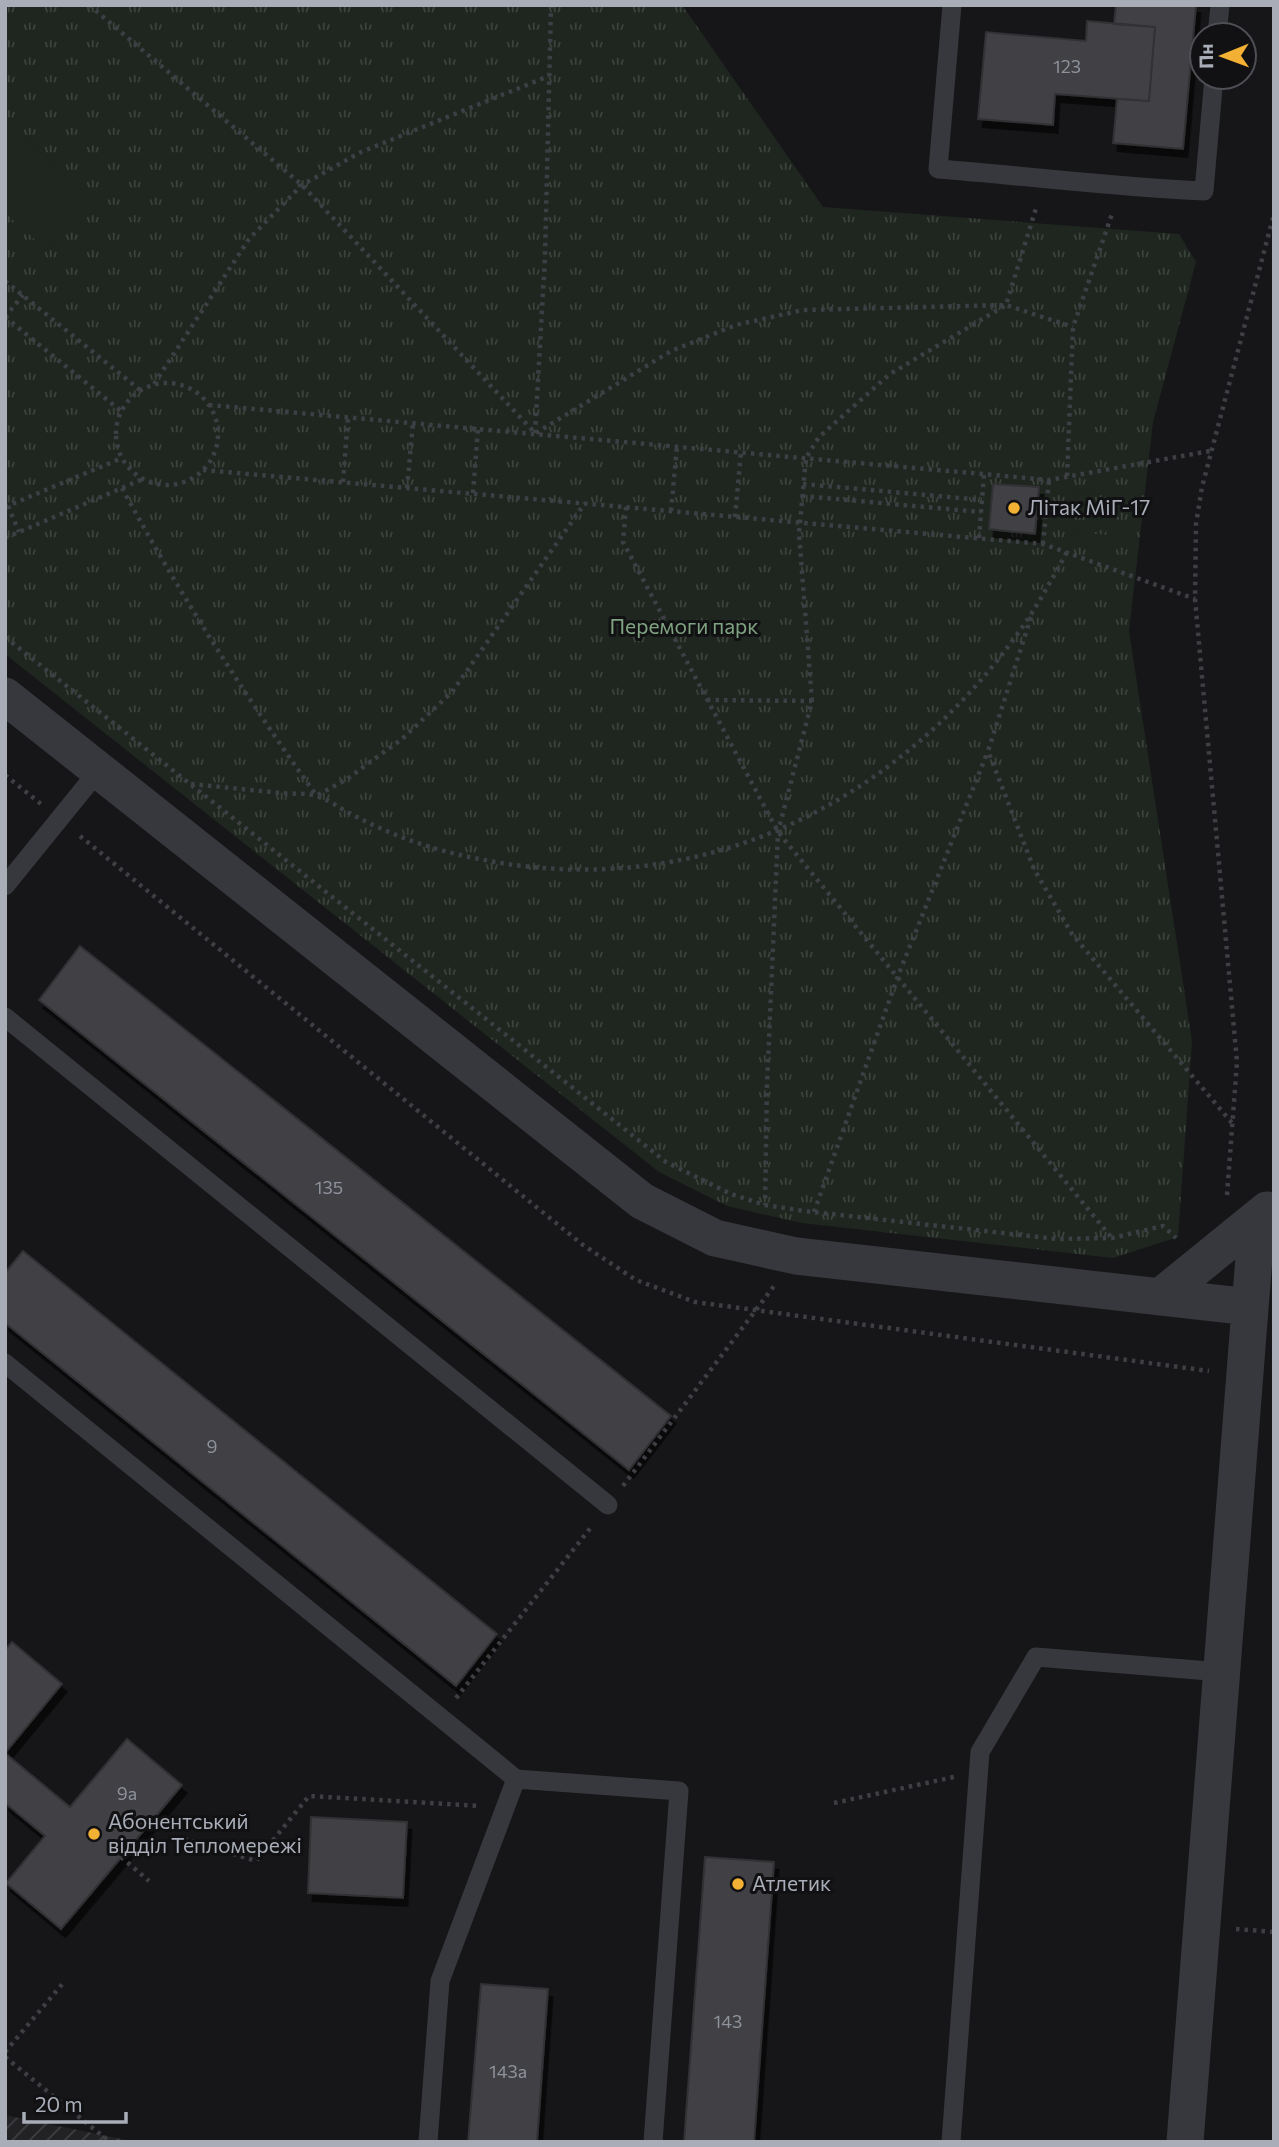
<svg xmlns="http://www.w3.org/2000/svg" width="1279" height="2147" font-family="Commissioner,sans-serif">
	<defs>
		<pattern id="industrial-furrows" width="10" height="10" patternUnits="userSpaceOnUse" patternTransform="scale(1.75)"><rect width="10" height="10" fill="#222225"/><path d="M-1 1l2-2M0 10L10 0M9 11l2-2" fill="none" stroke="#3f3f43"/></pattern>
		<pattern id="park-tufts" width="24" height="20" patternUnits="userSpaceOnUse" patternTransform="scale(1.75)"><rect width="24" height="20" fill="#1e261f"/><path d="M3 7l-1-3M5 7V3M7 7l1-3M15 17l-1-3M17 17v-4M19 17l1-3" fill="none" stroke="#3c433d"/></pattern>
		<filter id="shadow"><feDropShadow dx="4.5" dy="8" stdDeviation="0" flood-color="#0009"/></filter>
	</defs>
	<rect width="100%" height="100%" fill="#161618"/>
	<path fill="url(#industrial-furrows)" d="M 5,2115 L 136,2142 L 5,2142 Z"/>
	<path fill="url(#park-tufts)" d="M 5,5 L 682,5 L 823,207 L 1179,234 L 1196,262 L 1153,422 L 1129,631 L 1192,1041 L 1178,1237 L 1113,1258 L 802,1223 L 727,1206 L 659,1172 L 5,654 Z"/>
	<path fill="#1e261f" d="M 5,121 L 92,198 L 47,250 L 5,213 Z
		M 1070,489 L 1095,491 L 1094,509 L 1115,511 L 1113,539 L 1067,535 L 1067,522 L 1071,522 L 1070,532 L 1109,535 L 1112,515 L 1089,512 L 1090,495 L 1074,493 L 1073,503 L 1069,503 Z"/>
	<path fill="#404145" stroke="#303034" stroke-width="2" filter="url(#shadow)" d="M 1116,5 L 1196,5 L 1183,149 L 1113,143 L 1117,99 L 1149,101 L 1155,27 L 1114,24 Z
		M 1087,21 L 1155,27 L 1149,101 L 1055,94 L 1053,125 L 978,119 L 986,32 L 1086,41 Z
		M 993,484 L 1039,487 L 1035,534 L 989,529 Z
		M 80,946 L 671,1416 L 629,1470 L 39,1000 Z
		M 23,1251 L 497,1634 L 456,1686 L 5,1323 L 5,1273 Z
		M 12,1642 L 62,1684 L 5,1753 L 70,1807 L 127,1739 L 182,1785 L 61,1929 L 6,1883 L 45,1836 L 5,1803 L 5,1650 Z
		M 311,1817 L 407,1822 L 403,1898 L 308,1893 Z
		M 705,1857 L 774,1862 L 754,2142 L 684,2142 Z
		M 481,1984 L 548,1989 L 537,2142 L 468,2142 Z"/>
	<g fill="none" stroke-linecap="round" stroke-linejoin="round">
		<path stroke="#3d3f44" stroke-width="4.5" stroke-dasharray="3.5 5" stroke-linecap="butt" d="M 89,5 L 302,185 L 535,433
			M 5,281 L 140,390
			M 5,317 L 121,411
			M 5,317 L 23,295
			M116 434a51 51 0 1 1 102 0a51 51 0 1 1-102 0Z
			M 154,384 L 249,239 L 302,185 L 361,152 L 549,76
			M 209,405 L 1049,480 L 1210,451
			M 535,433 L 545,257 L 551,5
			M 536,433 L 671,351 L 736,325 L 803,310 L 1006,305 L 1073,327
			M 203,470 L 1043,544 L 1195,599
			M 1067,476 L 1073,327 L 1113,211
			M 343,482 L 348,417
			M 803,484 L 982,500
			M 122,488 C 180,595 246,697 316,795
			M 407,488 L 413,423
			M 473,493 L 478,429
			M 802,496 L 981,512
			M 8,506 L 19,532
			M 5,507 L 122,458
			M 626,507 L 623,542 L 778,832 L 1111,1237
			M 671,511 L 677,446
			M 735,517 L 741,452
			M 5,538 L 143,479
			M 979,538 L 984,474
			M 1043,544 L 1049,480
			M 1031,617 L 988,751 L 1034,869 L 1072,934 L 1232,1123
			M 5,637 L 666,1162 L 731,1194 L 765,1205 L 804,1211 L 1057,1239 L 1112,1238 L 1163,1226 L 1176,1238
			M 707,700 L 812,701 L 778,832 L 767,1086 L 765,1205
			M 812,701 L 799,533 L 806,458 L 819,437 L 890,374 L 1006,305 L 1037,205
			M 5,775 L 41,804
			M 191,784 C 221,787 251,790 281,793 C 292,794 307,793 317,796 C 330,800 342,810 355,816 C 393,836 436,851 479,859 C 696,903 895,807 1021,629 C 1038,605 1052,579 1067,552
			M 318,795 L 347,779 L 402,739 L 452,692 L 585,503
			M 80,836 L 583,1245 L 636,1280 L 695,1302 L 1209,1371
			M 1227,1195 L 1237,1062 L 1195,599 L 1196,524 L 1202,487 L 1274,214
			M 814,1212 L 898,976 L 988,751
			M 623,1486 L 774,1286
			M 456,1698 L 592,1526
			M 834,1803 L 954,1777
			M 184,1839 L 256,1861 L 309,1796 L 480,1806
			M 121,1857 L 149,1881
			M 1236,1929 L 1274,1932
			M 5,2052 L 64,1982
			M 5,2057 L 110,2142"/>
		<path stroke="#37383d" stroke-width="19" d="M 952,5 L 938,169 C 1027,176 1115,187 1204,191 L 1214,77
			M 1217,35 L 1220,5
			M 5,886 L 99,770
			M 5,1017 L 608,1505
			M 5,1363 L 516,1779 L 679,1791 L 653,2142
			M 428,2142 L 440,1981 L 516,1779
			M 951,2142 L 980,1752 L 1036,1657 L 1222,1672"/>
		<path stroke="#37383d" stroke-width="37" d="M 5,696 L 642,1201 L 715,1238 L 796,1256 L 1250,1307
			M 1160,1297 L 1267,1210
			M 1185,2142 L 1257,1219"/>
	</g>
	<g fill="#f2b134" stroke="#111113" stroke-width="2.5">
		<circle cx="1014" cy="508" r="7"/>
		<circle cx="94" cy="1834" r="7"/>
		<circle cx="738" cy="1884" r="7"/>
	</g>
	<g text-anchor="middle" stroke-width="6" stroke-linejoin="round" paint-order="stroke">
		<g font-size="18" fill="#8e929b">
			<text x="1067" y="73">123</text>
			<text x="329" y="1194">135</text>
			<text x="212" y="1453">9</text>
			<text x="127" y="1800">9а</text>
			<text x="728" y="2028">143</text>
			<text x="508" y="2078">143а</text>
		</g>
		<g font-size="21" fill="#a8adb8" stroke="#111113" text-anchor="start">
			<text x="1028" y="515">Літак МіГ-17</text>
			<text x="108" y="1829">Абонентський<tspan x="108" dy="24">відділ Тепломережі</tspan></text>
			<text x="752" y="1891">Атлетик</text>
		</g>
		<g font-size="21" fill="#7fa381" stroke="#111113">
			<text x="684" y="634">Перемоги парк</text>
		</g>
	</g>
	<rect width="1279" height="2147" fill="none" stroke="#a8adb8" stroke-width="14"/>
	<g transform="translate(1223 56) rotate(269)"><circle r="33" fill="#111113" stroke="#4d4f55" stroke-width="2"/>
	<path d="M0-5L12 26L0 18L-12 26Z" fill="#f2b134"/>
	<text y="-10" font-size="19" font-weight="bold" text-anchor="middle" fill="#a8adb8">Пн</text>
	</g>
	<path d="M24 2112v10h102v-10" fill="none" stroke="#a8adb8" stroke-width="3.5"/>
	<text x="35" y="2112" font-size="21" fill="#a8adb8" stroke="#111113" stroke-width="5" paint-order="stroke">20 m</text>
</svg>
